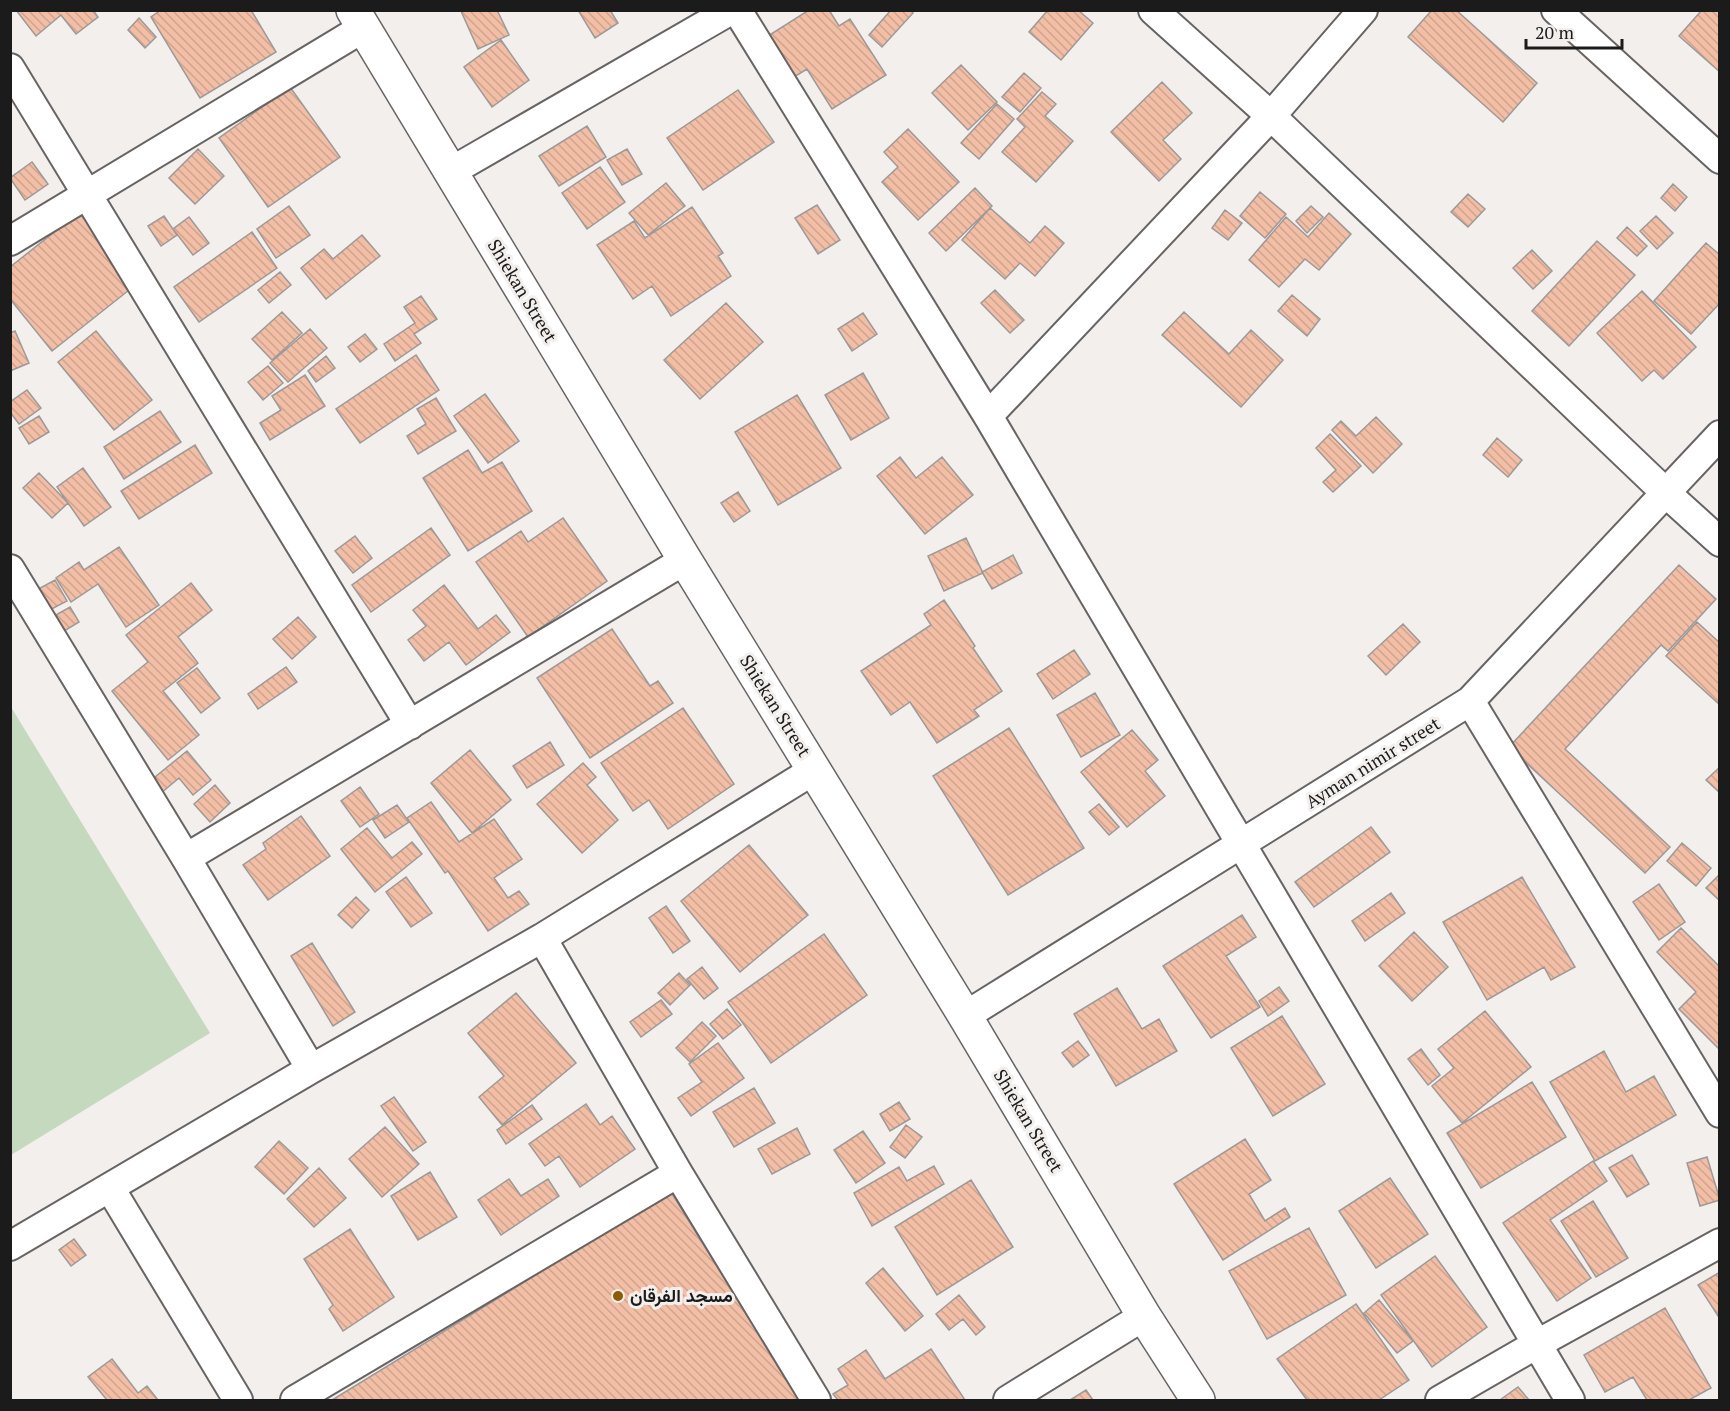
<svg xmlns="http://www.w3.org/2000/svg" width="1730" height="1411" font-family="'PT Serif',Vazirmatn,serif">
	<defs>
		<pattern id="building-back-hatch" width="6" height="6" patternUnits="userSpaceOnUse" patternTransform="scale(1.5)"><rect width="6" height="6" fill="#f3bea6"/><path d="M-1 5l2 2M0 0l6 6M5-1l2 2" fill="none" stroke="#d0a38e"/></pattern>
	</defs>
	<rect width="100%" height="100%" fill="#f3efed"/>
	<path fill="#c5d9be" d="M 11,707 L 210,1033 L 11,1155 L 10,1155 Z"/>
	<path fill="url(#building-back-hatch)" stroke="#9d9998" stroke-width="1.5" d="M 16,10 L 93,10 L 98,17 L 76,34 L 61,15 L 36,36 Z
		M 161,10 L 251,10 L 276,52 L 200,98 L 151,17 Z
		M 463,10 L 497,10 L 509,35 L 478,49 L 461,11 Z
		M 578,10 L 610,10 L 618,23 L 595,38 Z
		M 809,10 L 829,10 L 839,26 L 850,19 L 886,75 L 832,109 L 807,69 L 794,77 L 768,36 Z
		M 891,10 L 911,10 L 913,13 L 882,47 L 869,35 Z
		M 1048,10 L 1078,10 L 1093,23 L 1061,60 L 1029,32 Z
		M 1432,10 L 1456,10 L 1537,83 L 1503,122 L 1408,37 Z
		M 1702,10 L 1720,10 L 1720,72 L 1679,36 Z
		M 139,18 L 156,37 L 145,48 L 128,30 Z
		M 501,40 L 529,80 L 492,107 L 464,67 Z
		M 961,65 L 997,102 L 968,130 L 932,93 Z
		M 1024,73 L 1041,88 L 1020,112 L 1002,97 Z
		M 1162,82 L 1192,113 L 1163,140 L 1181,159 L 1159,181 L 1111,132 Z
		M 290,87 L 340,157 L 268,207 L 219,138 Z
		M 738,90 L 774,142 L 703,190 L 667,138 Z
		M 1042,92 L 1056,104 L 1045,116 L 1073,141 L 1036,182 L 1002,152 L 1025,127 L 1017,119 Z
		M 997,104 L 1014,119 L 979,159 L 961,143 Z
		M 587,126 L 606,157 L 559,186 L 539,156 Z
		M 908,129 L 959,182 L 918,220 L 882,182 L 898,167 L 884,152 Z
		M 198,149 L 224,176 L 195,204 L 169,178 Z
		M 627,149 L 642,174 L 622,185 L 607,160 Z
		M 32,162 L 48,184 L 25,200 L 10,178 Z
		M 600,167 L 625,202 L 587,229 L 562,193 Z
		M 666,183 L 685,206 L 648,235 L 629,213 Z
		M 1673,184 L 1687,197 L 1675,211 L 1661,198 Z
		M 975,188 L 992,206 L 946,251 L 929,233 Z
		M 1260,192 L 1286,214 L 1265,238 L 1240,216 Z
		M 1468,194 L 1485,209 L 1468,227 L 1451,212 Z
		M 817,205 L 840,240 L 818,254 L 795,218 Z
		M 289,206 L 310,235 L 276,258 L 257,229 Z
		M 1311,206 L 1323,217 L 1307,233 L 1296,221 Z
		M 692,207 L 723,253 L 718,256 L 731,276 L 671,316 L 652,286 L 633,299 L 597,245 L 634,221 L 645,238 Z
		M 990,208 L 1030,243 L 1045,226 L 1064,243 L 1035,276 L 1020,263 L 1005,279 L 962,240 Z
		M 1225,210 L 1242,223 L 1228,240 L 1212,228 Z
		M 81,211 L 138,283 L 52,351 L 10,299 L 10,267 Z
		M 1329,213 L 1351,234 L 1319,270 L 1305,259 L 1279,287 L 1249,260 L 1286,217 L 1308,237 Z
		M 164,216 L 177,235 L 161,246 L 148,226 Z
		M 1656,216 L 1673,233 L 1657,249 L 1640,231 Z
		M 189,217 L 209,243 L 193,255 L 173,229 Z
		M 1627,227 L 1647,246 L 1637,256 L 1617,238 Z
		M 252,232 L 277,268 L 199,322 L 174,287 Z
		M 362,235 L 380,256 L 326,299 L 301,268 L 324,249 L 333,259 Z
		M 1597,241 L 1635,275 L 1569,346 L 1532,311 Z
		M 1706,243 L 1720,255 L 1720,303 L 1691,334 L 1654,301 Z
		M 1532,250 L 1552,271 L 1533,289 L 1513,268 Z
		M 280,272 L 291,285 L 269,303 L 258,290 Z
		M 995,290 L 1024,320 L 1010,333 L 981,303 Z
		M 1642,291 L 1696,347 L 1663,379 L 1654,370 L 1642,381 L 1597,333 Z
		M 1292,295 L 1320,319 L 1307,336 L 1278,311 Z
		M 421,296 L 437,319 L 414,334 L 421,343 L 395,361 L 384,344 L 415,323 L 404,307 Z
		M 726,303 L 763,342 L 700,399 L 664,360 Z
		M 282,312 L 302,333 L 272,360 L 252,339 Z
		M 1184,312 L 1229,354 L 1251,330 L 1283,360 L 1241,407 L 1162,335 Z
		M 863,313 L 877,334 L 852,351 L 838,329 Z
		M 310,329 L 327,348 L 288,382 L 270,363 Z
		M 15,331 L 29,363 L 10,371 L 10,333 Z
		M 96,331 L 152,400 L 114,430 L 58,362 Z
		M 365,334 L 377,349 L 360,362 L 348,347 Z
		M 416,355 L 439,390 L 360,443 L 336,409 Z
		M 326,356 L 335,368 L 316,382 L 308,371 Z
		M 268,366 L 283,383 L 263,400 L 248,382 Z
		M 863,373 L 889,418 L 851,440 L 825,395 Z
		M 305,375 L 325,406 L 270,440 L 260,423 L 281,410 L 272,396 Z
		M 27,390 L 41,408 L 19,424 L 10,412 L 10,402 Z
		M 485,394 L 519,441 L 488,463 L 454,416 Z
		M 797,395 L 841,468 L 778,505 L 735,432 Z
		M 436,398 L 456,431 L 418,454 L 407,436 L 426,424 L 417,409 Z
		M 160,411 L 181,442 L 124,479 L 104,447 Z
		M 39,416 L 49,432 L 29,444 L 19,428 Z
		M 1376,417 L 1402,444 L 1373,473 L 1332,430 L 1341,421 L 1356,436 Z
		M 1330,434 L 1361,466 L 1333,492 L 1323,482 L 1336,470 L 1316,448 Z
		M 1497,438 L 1522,460 L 1508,477 L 1483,455 Z
		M 195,445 L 212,473 L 139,519 L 121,491 Z
		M 468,450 L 482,473 L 502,462 L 532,511 L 468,551 L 423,478 Z
		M 900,457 L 916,478 L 942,457 L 973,495 L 925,534 L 877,476 Z
		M 83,468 L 111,507 L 84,526 L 57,487 Z
		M 39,473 L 68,503 L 52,518 L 23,488 Z
		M 738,492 L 750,511 L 734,522 L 721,503 Z
		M 563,518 L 607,581 L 528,637 L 476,562 L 521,531 L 528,542 Z
		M 431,528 L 450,555 L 371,612 L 352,585 Z
		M 355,536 L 372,558 L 353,573 L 335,551 Z
		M 966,538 L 983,573 L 944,591 L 928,556 Z
		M 119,547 L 159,605 L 126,627 L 98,584 L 71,602 L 56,578 L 79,562 L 84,570 Z
		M 1013,555 L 1022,573 L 992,589 L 982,572 Z
		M 1679,565 L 1716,599 L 1668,651 L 1661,645 L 1565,749 L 1670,847 L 1645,873 L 1509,747 Z
		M 55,580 L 67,601 L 40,615 L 29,594 Z
		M 191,583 L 212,610 L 178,637 L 198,663 L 163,691 L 199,735 L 168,760 L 112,691 L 148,662 L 126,635 Z
		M 444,585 L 478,629 L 496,615 L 510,632 L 466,665 L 449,642 L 424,661 L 408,640 L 426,626 L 413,610 Z
		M 944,600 L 975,646 L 973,648 L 1002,691 L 974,710 L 979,716 L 937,743 L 910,702 L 891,715 L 861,671 L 931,625 L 924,614 Z
		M 70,607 L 79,622 L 56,636 L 47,620 Z
		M 298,617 L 316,637 L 292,659 L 273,639 Z
		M 1697,622 L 1720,643 L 1720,705 L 1666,656 Z
		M 1403,624 L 1420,642 L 1386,675 L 1368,656 Z
		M 612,629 L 650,686 L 658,681 L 673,703 L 590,758 L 537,678 Z
		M 1074,650 L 1090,674 L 1053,699 L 1037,674 Z
		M 286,667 L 297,682 L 258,709 L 248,694 Z
		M 197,668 L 220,698 L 201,713 L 177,683 Z
		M 1095,693 L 1120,735 L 1081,757 L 1057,715 Z
		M 683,708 L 734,784 L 668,829 L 649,800 L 633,811 L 601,763 Z
		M 1009,728 L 1084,848 L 1008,895 L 933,776 Z
		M 1132,730 L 1158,760 L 1145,771 L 1165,796 L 1127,827 L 1081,772 Z
		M 550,742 L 564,765 L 527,788 L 513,766 Z
		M 470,750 L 511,800 L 472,833 L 431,783 Z
		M 187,751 L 211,780 L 193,795 L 179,778 L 161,793 L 150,781 Z
		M 583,763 L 596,777 L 587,785 L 618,820 L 582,853 L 537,804 Z
		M 1720,767 L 1720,793 L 1706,780 Z
		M 215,785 L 230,803 L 210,822 L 194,804 Z
		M 360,787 L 379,814 L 360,827 L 341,801 Z
		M 431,802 L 459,842 L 494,819 L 522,859 L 494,878 L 508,898 L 519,891 L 529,904 L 488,931 L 448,871 L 445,873 L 407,818 Z
		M 1099,804 L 1119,827 L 1109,835 L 1089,812 Z
		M 397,805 L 409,822 L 385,838 L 373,820 Z
		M 301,816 L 330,856 L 268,900 L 243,865 L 266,849 L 263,843 Z
		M 1371,827 L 1390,852 L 1314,907 L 1295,882 Z
		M 367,828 L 392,858 L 412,842 L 422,854 L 375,892 L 341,849 Z
		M 1682,843 L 1711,868 L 1696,886 L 1667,861 Z
		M 749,845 L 808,915 L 740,972 L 681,901 Z
		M 1720,874 L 1720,901 L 1706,888 Z
		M 406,877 L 432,913 L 411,927 L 386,892 Z
		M 1522,877 L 1575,967 L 1551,980 L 1544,967 L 1487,1000 L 1443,922 Z
		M 1659,884 L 1685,922 L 1659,940 L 1633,902 Z
		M 1391,893 L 1405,913 L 1365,941 L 1352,921 Z
		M 356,897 L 369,910 L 352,928 L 338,915 Z
		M 666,906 L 690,941 L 673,953 L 649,918 Z
		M 1242,915 L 1256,937 L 1226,956 L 1260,1007 L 1211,1038 L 1163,966 Z
		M 1681,928 L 1720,967 L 1720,1050 L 1679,1009 L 1696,992 L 1657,952 Z
		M 1414,932 L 1448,967 L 1412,1001 L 1379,966 Z
		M 824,934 L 867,995 L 771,1063 L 728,1002 Z
		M 312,943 L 355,1012 L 333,1026 L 291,956 Z
		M 702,967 L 718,988 L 704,999 L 687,979 Z
		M 679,973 L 690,985 L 670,1005 L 658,993 Z
		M 1279,987 L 1289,1001 L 1268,1016 L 1259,1001 Z
		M 1117,988 L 1142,1029 L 1159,1019 L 1177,1051 L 1116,1086 L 1074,1014 Z
		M 516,993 L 576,1063 L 502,1125 L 479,1097 L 504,1076 L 468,1033 Z
		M 661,1000 L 672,1014 L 641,1037 L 630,1022 Z
		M 727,1009 L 741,1025 L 723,1039 L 710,1024 Z
		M 1485,1011 L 1531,1067 L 1462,1123 L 1432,1086 L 1454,1068 L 1438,1049 Z
		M 1282,1016 L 1325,1084 L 1273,1116 L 1231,1048 Z
		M 702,1022 L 716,1036 L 690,1062 L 676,1048 Z
		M 1078,1041 L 1089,1055 L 1073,1067 L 1062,1053 Z
		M 718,1043 L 744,1078 L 691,1116 L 678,1098 L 702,1082 L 689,1064 Z
		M 1421,1049 L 1440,1075 L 1428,1085 L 1408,1059 Z
		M 1604,1051 L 1626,1092 L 1654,1076 L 1676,1115 L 1595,1161 L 1550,1082 Z
		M 1532,1082 L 1566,1137 L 1481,1188 L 1447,1133 Z
		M 754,1088 L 775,1123 L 734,1147 L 713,1112 Z
		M 394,1097 L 426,1142 L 413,1151 L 381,1106 Z
		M 899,1102 L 910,1119 L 890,1131 L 880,1114 Z
		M 586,1104 L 600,1125 L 612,1116 L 635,1149 L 580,1187 L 559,1156 L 545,1166 L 529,1144 Z
		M 532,1105 L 542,1119 L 506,1144 L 497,1130 Z
		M 906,1125 L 922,1137 L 905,1158 L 890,1147 Z
		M 385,1127 L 419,1164 L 382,1197 L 349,1159 Z
		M 797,1128 L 810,1154 L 772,1174 L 758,1149 Z
		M 863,1131 L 885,1163 L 856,1183 L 834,1150 Z
		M 1245,1139 L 1271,1180 L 1249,1194 L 1265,1221 L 1285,1208 L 1290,1217 L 1223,1260 L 1174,1184 Z
		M 279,1141 L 308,1168 L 284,1194 L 255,1167 Z
		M 1632,1155 L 1649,1184 L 1627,1197 L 1609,1168 Z
		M 1707,1157 L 1720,1200 L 1700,1206 L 1687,1163 Z
		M 1593,1161 L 1607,1181 L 1550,1220 L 1591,1278 L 1557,1301 L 1503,1223 Z
		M 934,1166 L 944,1184 L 872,1226 L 854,1193 L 899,1167 L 907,1181 Z
		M 319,1168 L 346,1198 L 314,1227 L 287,1199 Z
		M 430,1172 L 457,1217 L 418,1240 L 391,1196 Z
		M 1390,1178 L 1428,1234 L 1376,1268 L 1339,1211 Z
		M 509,1179 L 521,1196 L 548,1179 L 559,1196 L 501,1235 L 478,1200 Z
		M 971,1180 L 1013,1247 L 937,1295 L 895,1227 Z
		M 671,1192 L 800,1400 L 332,1400 Z
		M 1593,1201 L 1628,1258 L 1596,1277 L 1561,1221 Z
		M 1309,1228 L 1346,1295 L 1267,1339 L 1229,1271 Z
		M 350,1229 L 394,1297 L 343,1331 L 329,1309 L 333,1305 L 304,1259 Z
		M 74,1239 L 86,1255 L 71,1266 L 59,1250 Z
		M 1435,1256 L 1487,1327 L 1432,1367 L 1381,1295 Z
		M 883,1268 L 923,1316 L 905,1331 L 866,1283 Z
		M 1720,1272 L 1720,1319 L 1698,1285 Z
		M 959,1295 L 985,1327 L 976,1335 L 963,1319 L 949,1330 L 936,1314 Z
		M 1379,1300 L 1413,1341 L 1397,1353 L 1364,1313 Z
		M 1356,1304 L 1409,1380 L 1379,1400 L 1307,1400 L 1277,1359 Z
		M 1665,1308 L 1711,1388 L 1689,1400 L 1647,1400 L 1633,1377 L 1605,1392 L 1584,1355 Z
		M 931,1349 L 965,1400 L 838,1400 L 833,1394 L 848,1385 L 838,1369 L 866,1350 L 885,1379 Z
		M 112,1359 L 138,1393 L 147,1386 L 158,1400 L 107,1400 L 88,1377 Z
		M 1518,1387 L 1529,1400 L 1500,1400 Z
		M 1086,1390 L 1093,1400 L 1070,1400 Z"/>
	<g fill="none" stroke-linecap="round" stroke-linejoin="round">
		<defs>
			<path id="minor" d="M 737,10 L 988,416 L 1570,1400
				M 1153,10 L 1271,116 L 1666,493 L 1720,542
				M 1556,10 L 1720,159
				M 10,68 L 410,725
				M 450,172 L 731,10
				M 10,241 L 363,28
				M 988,416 L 1271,116 L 1363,10
				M 10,569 L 186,858 L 311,1069
				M 1470,701 L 1720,1113
				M 186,858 L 685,560
				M 542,938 L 678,1173 L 816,1400
				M 965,1016 L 1470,701 L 1720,435
				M 110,1188 L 238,1400
				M 10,1246 L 311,1069 L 542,938 L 814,770
				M 295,1400 L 678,1173
				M 1008,1400 L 1144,1316
				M 1440,1400 L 1537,1344 L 1720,1243"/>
			<path id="tertiary" d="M 353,10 L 685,560 L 965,1016 L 1144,1316 L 1198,1400"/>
		</defs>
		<use href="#minor" stroke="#686463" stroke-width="32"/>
		<use href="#tertiary" stroke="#686463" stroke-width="36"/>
		<use href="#minor" stroke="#fff" stroke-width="28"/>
		<use href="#tertiary" stroke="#fff" stroke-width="33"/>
	</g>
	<circle fill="#8b5c02" stroke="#f3efed" stroke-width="2" cx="618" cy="1296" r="6"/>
	<g text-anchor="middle" stroke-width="6" stroke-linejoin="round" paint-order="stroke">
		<g font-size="18" fill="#1c1b1b" stroke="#f3efed">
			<text transform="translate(522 291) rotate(59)" y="6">Shiekan Street</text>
			<text transform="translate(775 706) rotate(58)" y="6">Shiekan Street</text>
			<text transform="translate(1373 763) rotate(-32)" y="6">Ayman nimir street</text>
			<text transform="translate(1028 1121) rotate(59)" y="6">Shiekan Street</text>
		</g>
		<g font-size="18" font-weight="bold" fill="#1c1b1b" stroke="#f3efed" text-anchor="start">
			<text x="630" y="1302">مسجد الفرقان</text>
		</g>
	</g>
	<rect width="1730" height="1411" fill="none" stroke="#1c1b1b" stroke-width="24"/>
	<path d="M1526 39v9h96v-9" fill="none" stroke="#1c1b1b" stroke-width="3"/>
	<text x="1535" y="39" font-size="18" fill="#1c1b1b" stroke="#f3efed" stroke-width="4.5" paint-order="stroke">20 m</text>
</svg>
